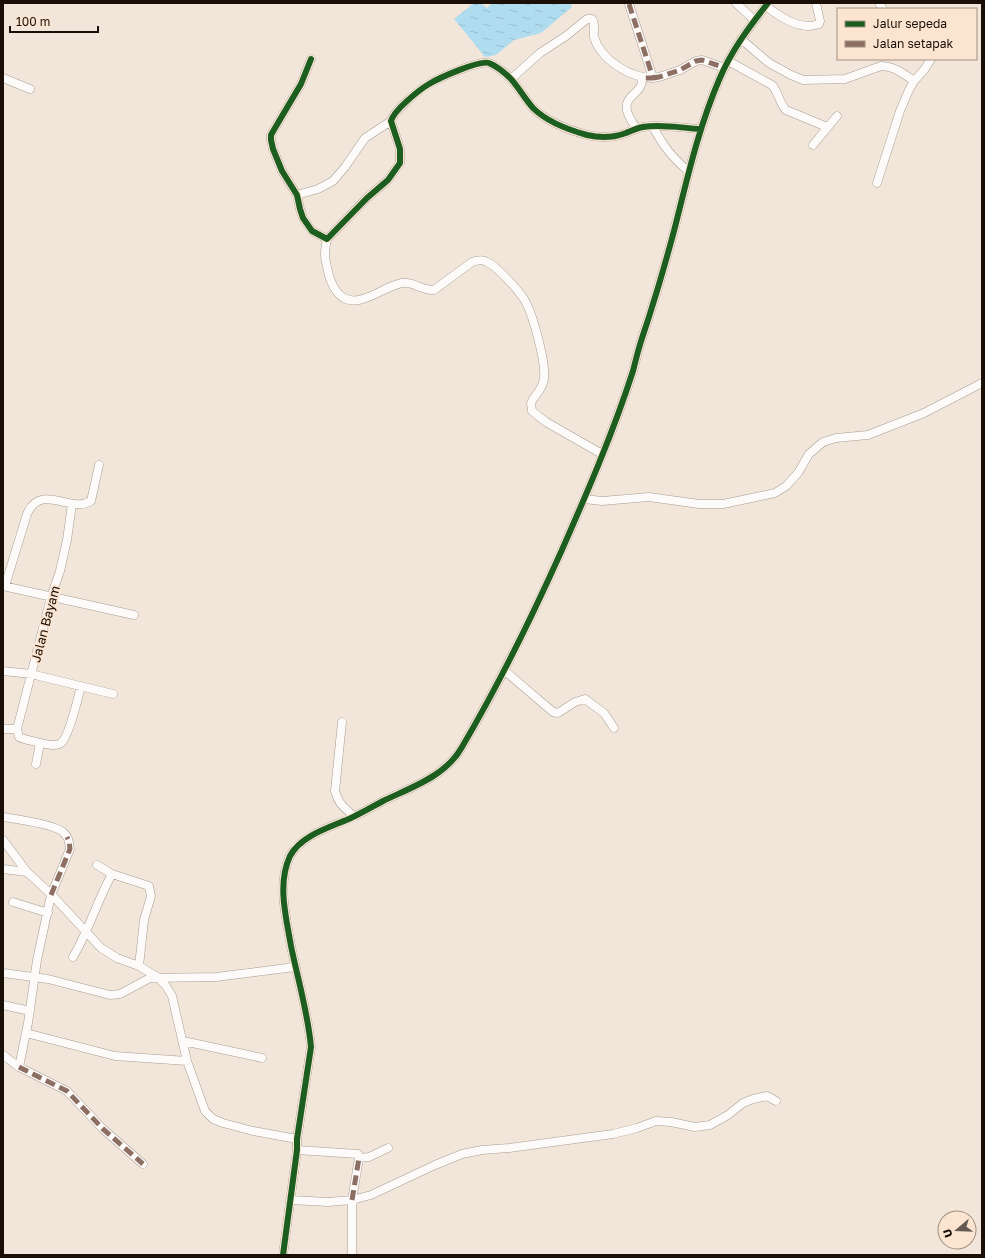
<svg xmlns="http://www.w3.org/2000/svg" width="985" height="1258" font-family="'Golos Text',sans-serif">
	<defs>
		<pattern id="water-ripples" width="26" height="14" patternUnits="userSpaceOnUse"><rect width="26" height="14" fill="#b0dcf0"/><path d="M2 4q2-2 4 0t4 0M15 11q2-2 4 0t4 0" fill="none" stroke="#97bccc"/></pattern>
	</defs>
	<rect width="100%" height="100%" fill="#f2e6da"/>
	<path fill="url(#water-ripples)" d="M 474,3 L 481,3 L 487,8 L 492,3 L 571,3 L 572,7 L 541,33 L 514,40 L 496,55 L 485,57 L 454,19 Z"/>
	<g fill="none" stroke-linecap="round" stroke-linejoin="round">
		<defs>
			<path id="minor" d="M 736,3 L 754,20
				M 879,3 L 883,9
				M 766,6 C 780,17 800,31 819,24 L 820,21 L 816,3
				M 741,39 L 769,63 L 791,75 L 803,80 L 845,79 L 881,66 C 894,66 904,74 914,81
				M 311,59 L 301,84 L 275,128 L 271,135 L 271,140 L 273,149 L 282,171 L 297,195 L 300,209 L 303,218 L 312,231 L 327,239 L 367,198 L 388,180 L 400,163 L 400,149 L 391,121 C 394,110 419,90 429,84 C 439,78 479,60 489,63 C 496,66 505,73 511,79 C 519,88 525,99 533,108 C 547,122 569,130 587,135 C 600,138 613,138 626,133 C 631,131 637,128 643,127 C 661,124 682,128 700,129
				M 728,61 L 772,85 C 779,93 779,103 786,110 L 827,127
				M 3,78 L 30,89
				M 653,78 L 659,77 L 680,70 L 696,61 L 702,60 L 725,68
				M 511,79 L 540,53 L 566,36 L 587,19 L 592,19 C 596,24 593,31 594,37 C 601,60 630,78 653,78 L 629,4
				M 653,127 C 664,147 671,156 688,171
				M 637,129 C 610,93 644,99 642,78
				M 813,145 L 837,116
				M 877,183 L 900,111 L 909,90 L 914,81 L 924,70 L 931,59
				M 297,195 L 318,189 L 333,181 L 345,167 L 365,138 L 391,121
				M 327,239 C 326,244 325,249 325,254 C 325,258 326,263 327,267 C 330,283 338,304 359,300 C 374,297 387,286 402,283 C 413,281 422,291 434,290 L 472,262 C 477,260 482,259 487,262 C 498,267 517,289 524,299 C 533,314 546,362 544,379 C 542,391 535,394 531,403 L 532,411 L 546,422 L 602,454
				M 585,499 L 602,501 L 649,497 L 699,504 L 723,504 L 775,493 L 786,486 L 798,473 L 809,454 L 823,442 L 836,438 L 868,435 L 924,413 L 982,383
				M 3,586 L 134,615
				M 5,586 L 27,514 C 41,482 70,514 91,501 L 99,465
				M 3,671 L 31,674 L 113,694
				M 505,671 L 553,712 L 558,713 L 575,702 L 585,699 L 604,713 L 614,728
				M 342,722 L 335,791 C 339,806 345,807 354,817
				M 3,729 L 17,729 L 51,597 L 60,571 L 67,540 L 72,504
				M 17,729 L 19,737 C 25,740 33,741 40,743 C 46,744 56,747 61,743 C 69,737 78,698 81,686
				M 36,764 L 40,743
				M 3,817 C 16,819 54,824 63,832 C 69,837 69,842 70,849 L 51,895 L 37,960 L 28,1023 L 19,1067 L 3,1055
				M 3,840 L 27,872 L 52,895 L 101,948 L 117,958 L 139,966 L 159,978 L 166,986 L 172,996 L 187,1061 L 205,1111 L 213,1119 L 223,1123 L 253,1131 L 297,1139
				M 97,865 L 112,874
				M 3,869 L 27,872
				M 13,902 L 48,913
				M 73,957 C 89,930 97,901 112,874 L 149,886 L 151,896 L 144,920 L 139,966
				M 3,973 L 48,979 L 110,995 L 120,994 L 150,978 L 216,977 L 295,967
				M 3,1005 L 30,1011
				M 26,1033 L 115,1056 L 187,1061
				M 183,1041 L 262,1058
				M 19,1067 L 67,1091 L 103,1129 L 143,1164
				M 297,1150 L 358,1154 L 359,1158 L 352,1200 L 352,1255
				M 359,1158 L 369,1157 L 388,1148
				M 290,1200 L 328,1202 L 352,1200 L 371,1195 L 435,1165 L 462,1154 L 482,1150 L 509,1148 L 613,1134 L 637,1128 L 656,1121 L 671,1122 L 695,1127 L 710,1125 L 728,1115 L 743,1103 L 753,1099 L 767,1096 L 776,1101
				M 283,1255 L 297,1150 L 297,1139 L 311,1047 C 308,1013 298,980 291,946 C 286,917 277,884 290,856 C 301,835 331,827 351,818 C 362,813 372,807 383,801 C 412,787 446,776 462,747 C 499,684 531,619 561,552 C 587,493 613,433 633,371 C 635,363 637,355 639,348 C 643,334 648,321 652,307 C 660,282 667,257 674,231 C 687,180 698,129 719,80 C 731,51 749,27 768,3"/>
		</defs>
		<use href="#minor" stroke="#a69c92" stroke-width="9"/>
		<use href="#minor" stroke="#fdfbf9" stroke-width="8"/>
		<path stroke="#8d6e63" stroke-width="5" stroke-dasharray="10 5" stroke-linecap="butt" d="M 629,4 L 653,78 L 642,78
			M 653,78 L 659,77 L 680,70 L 696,61 L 702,60 L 725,68
			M 51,895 L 70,849 L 69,841 L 67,837
			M 19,1067 L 67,1091 L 103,1129 L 143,1164
			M 352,1200 L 359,1158"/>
		<defs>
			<path id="cycleway" d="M 311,59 L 301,84 L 275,128 L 271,135 L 271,140 L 273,149 L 282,171 L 297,195 L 300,209 L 303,218 L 312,231 L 327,239 L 367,198 L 388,180 L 400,163 L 400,149 L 391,121 C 394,110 419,90 429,84 C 439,78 479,60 489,63 C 496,66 505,73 511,79 C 519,88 525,99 533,108 C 547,122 569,130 587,135 C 600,138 613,138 626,133 C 631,131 637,128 643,127 C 661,124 682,128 700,129
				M 283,1255 L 297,1150 L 297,1139 L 311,1047 C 308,1013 298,980 291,946 C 286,917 277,884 290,856 C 301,835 331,827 351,818 C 362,813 372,807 383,801 C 412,787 446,776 462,747 C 499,684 531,619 561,552 C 587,493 613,433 633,371 C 635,363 637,355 639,348 C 643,334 648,321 652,307 C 660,282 667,257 674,231 C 687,180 698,129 719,80 C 731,51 749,27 768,3"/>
		</defs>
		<use href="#cycleway" stroke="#fce5d0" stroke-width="8"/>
		<use href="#cycleway" stroke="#1b5e20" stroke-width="6"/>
	</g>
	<g text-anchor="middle" stroke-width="4" stroke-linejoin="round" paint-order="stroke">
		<g font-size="13" fill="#190f07" stroke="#fce5d0">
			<text transform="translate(45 624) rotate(-75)" y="5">Jalan Bayam</text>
		</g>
	</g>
	<rect width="985" height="1258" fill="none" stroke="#190f07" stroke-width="8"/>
	<rect x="837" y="8" width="140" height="52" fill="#fce5d0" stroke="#a18f80"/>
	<rect x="845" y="21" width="20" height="6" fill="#1b5e20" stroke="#a18f80"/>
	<text x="873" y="28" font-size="12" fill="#190f07">Jalur sepeda</text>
	<rect x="845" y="41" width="20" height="6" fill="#8d6e63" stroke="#a18f80"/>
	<text x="873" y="48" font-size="12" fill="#190f07">Jalan setapak</text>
	<g transform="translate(957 1230) rotate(251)"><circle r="19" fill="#fce5d0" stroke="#a18f80"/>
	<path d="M0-3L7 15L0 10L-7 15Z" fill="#655a51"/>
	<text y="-6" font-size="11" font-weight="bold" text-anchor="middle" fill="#190f07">U</text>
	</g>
	<path d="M10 26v6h88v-6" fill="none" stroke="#190f07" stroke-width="2"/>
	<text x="16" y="26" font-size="12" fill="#190f07" stroke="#fce5d0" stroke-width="3" paint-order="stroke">100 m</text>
</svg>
